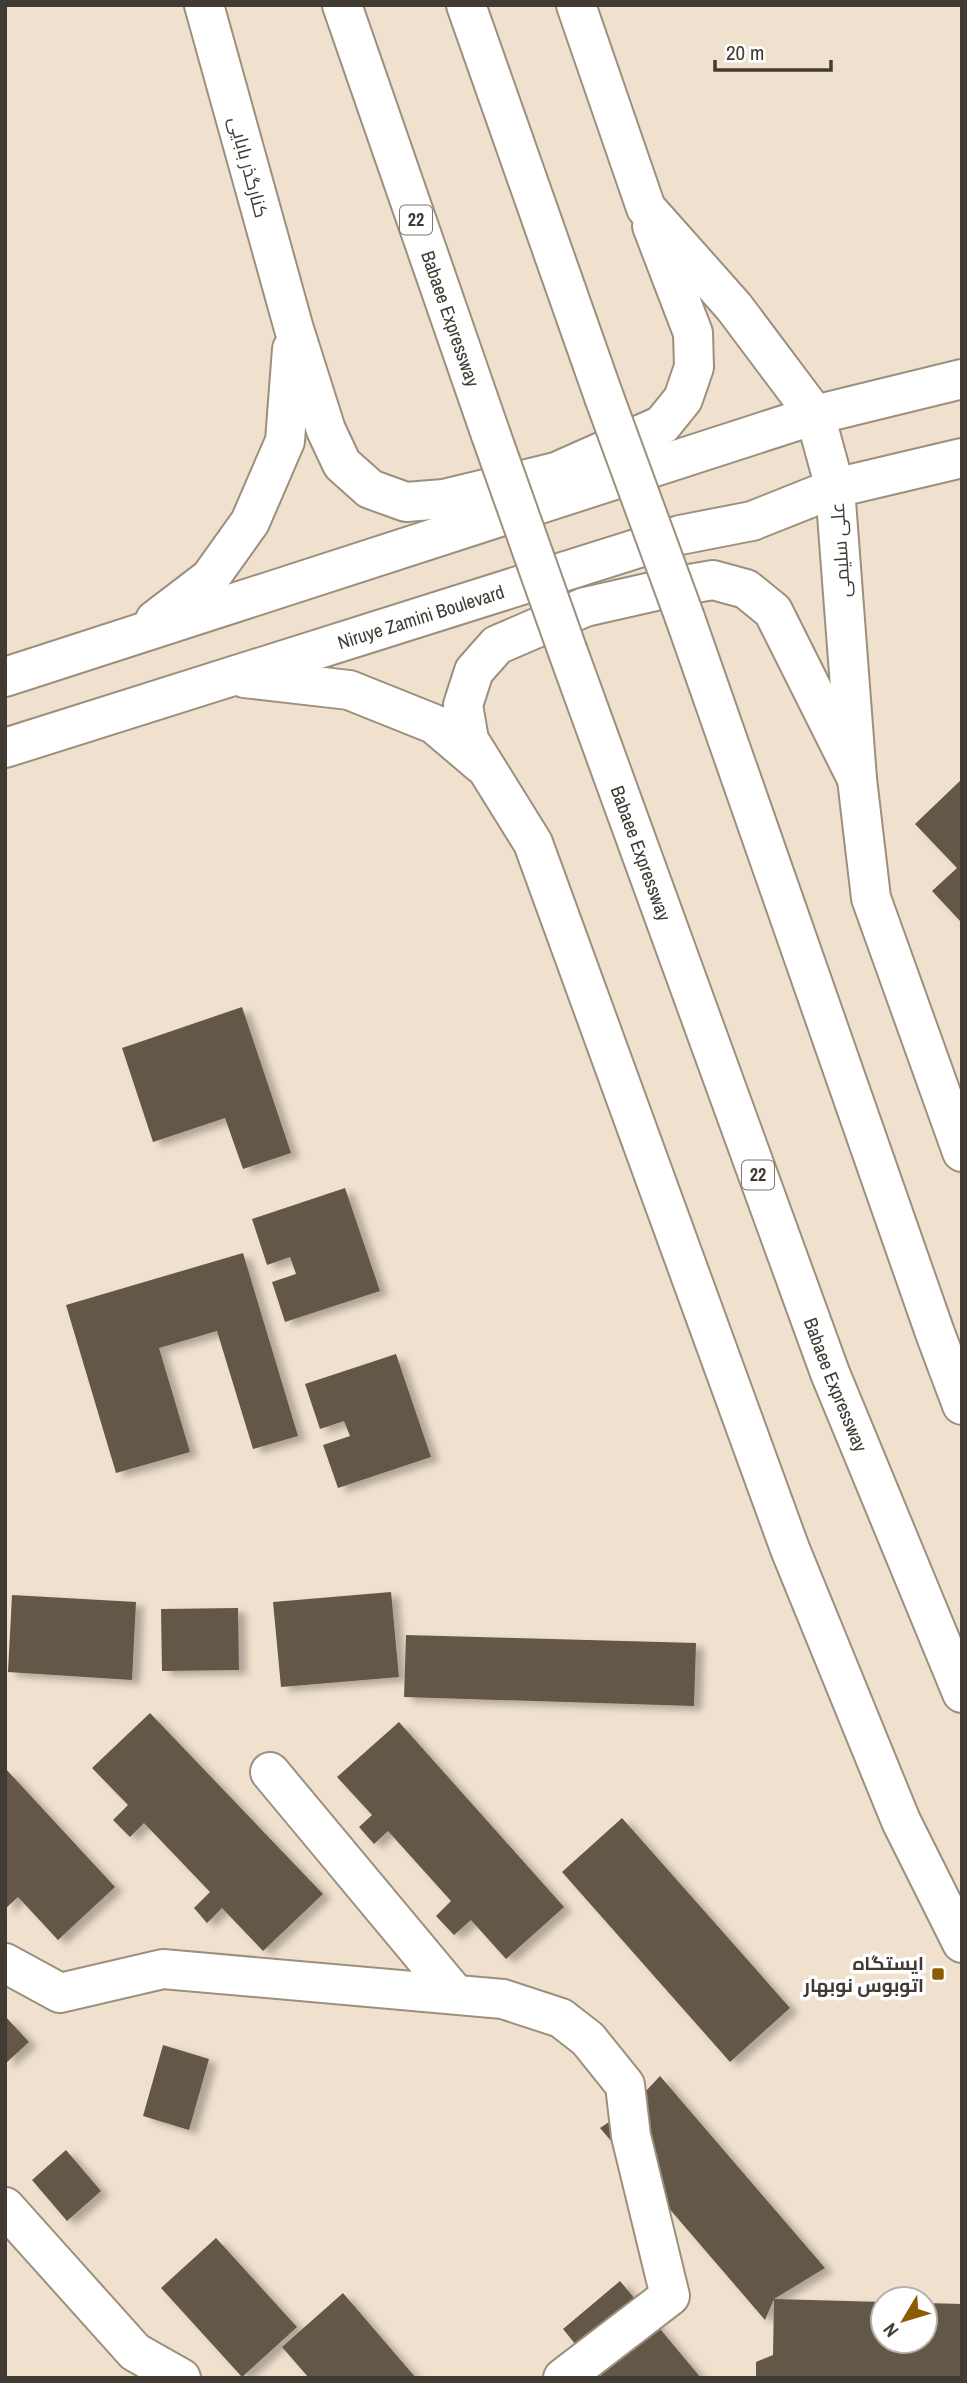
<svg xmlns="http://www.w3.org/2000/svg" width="967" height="2383" font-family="'Archivo Narrow',Cairo,sans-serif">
	<defs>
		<filter id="shadow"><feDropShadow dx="8" dy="4.5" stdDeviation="3.5" flood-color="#0004"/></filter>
	</defs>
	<rect width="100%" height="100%" fill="#f0e1ce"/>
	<path fill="#645847" filter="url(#shadow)" d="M 962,779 L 962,923 L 932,891 L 957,868 L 915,824 Z
		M 242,1007 L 291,1153 L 243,1169 L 225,1118 L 153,1142 L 122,1048 Z
		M 345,1188 L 380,1291 L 285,1322 L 272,1282 L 296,1274 L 290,1257 L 267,1265 L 252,1219 Z
		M 243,1253 L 298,1436 L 253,1449 L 217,1331 L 159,1348 L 190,1452 L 116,1473 L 66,1305 Z
		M 396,1354 L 431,1457 L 338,1488 L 323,1445 L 350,1436 L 344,1421 L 320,1429 L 305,1384 Z
		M 391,1592 L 399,1677 L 281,1687 L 273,1602 Z
		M 12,1595 L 136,1602 L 132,1680 L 8,1672 Z
		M 238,1608 L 239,1670 L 162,1671 L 161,1609 Z
		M 406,1635 L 696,1643 L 694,1706 L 404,1697 Z
		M 150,1713 L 323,1894 L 263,1951 L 222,1908 L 207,1923 L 194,1908 L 210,1892 L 144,1823 L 130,1837 L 113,1820 L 128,1805 L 92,1768 Z
		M 399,1722 L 564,1907 L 506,1959 L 471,1920 L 454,1935 L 436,1916 L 451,1901 L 388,1831 L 374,1844 L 359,1827 L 372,1815 L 337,1777 Z
		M 5,1768 L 115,1887 L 58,1940 L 18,1897 L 5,1909 Z
		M 622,1818 L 790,2008 L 730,2062 L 562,1872 Z
		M 5,2016 L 29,2042 L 5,2064 Z
		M 163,2045 L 209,2059 L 189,2130 L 143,2116 Z
		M 660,2076 L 825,2268 L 774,2299 L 883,2302 L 883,2341 L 925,2341 L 925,2303 L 962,2304 L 962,2378 L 756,2378 L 756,2362 L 773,2355 L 774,2299 L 765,2320 L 600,2128 L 630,2108 Z
		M 66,2150 L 101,2191 L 67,2221 L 32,2180 Z
		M 216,2238 L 297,2327 L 242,2377 L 161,2288 Z
		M 620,2281 L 701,2378 L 603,2378 L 563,2329 Z
		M 343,2293 L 416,2378 L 309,2378 L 282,2347 Z"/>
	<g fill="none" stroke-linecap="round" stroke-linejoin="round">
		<defs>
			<path id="minor" d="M 815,415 L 962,379
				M 835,488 L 962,458
				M 270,1772 L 455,1994
				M 5,1963 L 60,1993 L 163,1969 L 503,1999 L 561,2018 L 588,2039 L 625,2085 L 631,2136 L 670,2296 L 563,2378
				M 5,2207 L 135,2352 L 181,2378"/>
			<g id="major">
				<path d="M 204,5 L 294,329 L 326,430 L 342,464 L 370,489 L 406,502 L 444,499 L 556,472 L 662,425 L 683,399 L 694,367 L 693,333 L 652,226"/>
				<path d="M 576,5 L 646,208 L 734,307 L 815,415 L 835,488 L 857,779 L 871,898 L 962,1152"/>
				<path d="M 155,620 L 210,578 L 250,522 L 285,441 L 292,349"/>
				<path d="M 5,677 L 815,415"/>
				<path d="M 244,678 L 349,690 L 434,724 L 481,764"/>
				<path id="s1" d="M 5,748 L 680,535 L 752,521 L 835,488"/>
				<path d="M 857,779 L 773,611 L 746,589 L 713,580 L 678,586 L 585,607 L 497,645 L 474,671 L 463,705 L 469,740 L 533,843 L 790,1549 L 901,1821 L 962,1943"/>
			</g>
			<g id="highway">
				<path id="s2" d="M 342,5 L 491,435"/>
				<path d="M 466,5 L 604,397"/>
				<path d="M 685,618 L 935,1333 L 962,1405"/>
				<path id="s3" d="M 568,652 L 830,1373 L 962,1693"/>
			</g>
		</defs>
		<use href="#minor" stroke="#9d8f7d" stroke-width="42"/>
		<use href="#major" stroke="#9d8f7d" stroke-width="42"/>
		<use href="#highway" stroke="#9d8f7d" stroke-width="42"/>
		<use href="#minor" stroke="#fff" stroke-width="38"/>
		<use href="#major" stroke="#fff" stroke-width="38"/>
		<use href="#highway" stroke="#fff" stroke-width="38"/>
		<defs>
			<path id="highway-bridge" d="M 604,397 L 685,618
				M 491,435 L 568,652"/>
		</defs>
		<use href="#highway-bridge" stroke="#9d8f7d" stroke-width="42" stroke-linecap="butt"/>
		<use href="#highway-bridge" stroke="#fff" stroke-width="38"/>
	</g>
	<rect fill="#8c5c03" stroke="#fff" stroke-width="2.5" x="931" y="1967" width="14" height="14" rx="3.5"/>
	<g text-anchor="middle" stroke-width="7" stroke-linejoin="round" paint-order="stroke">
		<g fill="#fff" stroke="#7a7670" stroke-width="2">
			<rect x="400" y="205.5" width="32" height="29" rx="5"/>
			<rect x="742" y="1160.5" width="32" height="29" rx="5"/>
		</g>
		<g font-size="18" font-weight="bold" fill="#413b33">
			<text x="416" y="226">22</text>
			<text x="758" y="1181">22</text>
		</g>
		<g font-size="19" fill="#413b33" stroke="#fff">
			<text transform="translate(249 167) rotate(75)" y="7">کنارگذر بابایی</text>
			<text dy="7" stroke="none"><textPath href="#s2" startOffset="332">Babaee Expressway</textPath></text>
			<text transform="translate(840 550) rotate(-94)" y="7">علی سلیمی</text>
			<text dy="7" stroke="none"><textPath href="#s1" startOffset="436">Niruye Zamini Boulevard</textPath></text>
			<text dy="7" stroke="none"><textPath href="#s3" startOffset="214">Babaee Expressway</textPath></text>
			<text dy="7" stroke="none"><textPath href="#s3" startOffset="780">Babaee Expressway</textPath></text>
		</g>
		<g font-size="19" font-weight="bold" fill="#413b33" stroke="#fff" text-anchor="end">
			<text x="924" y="1970">ایستگاه<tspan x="924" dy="22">اتوبوس نوبهار</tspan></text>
		</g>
	</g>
	<rect width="967" height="2383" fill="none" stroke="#413b33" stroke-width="14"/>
	<g transform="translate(904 2320) rotate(232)"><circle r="33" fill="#ffffff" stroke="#b3b1ad" stroke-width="2"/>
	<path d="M0-5L12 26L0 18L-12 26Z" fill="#8c5c03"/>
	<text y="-10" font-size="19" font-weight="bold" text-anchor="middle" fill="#413b33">N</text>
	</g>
	<path d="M715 60v10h116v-10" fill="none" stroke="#413b33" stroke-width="3.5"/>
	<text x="726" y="60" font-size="21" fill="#413b33" stroke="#ffffff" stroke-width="5" paint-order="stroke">20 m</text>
</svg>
